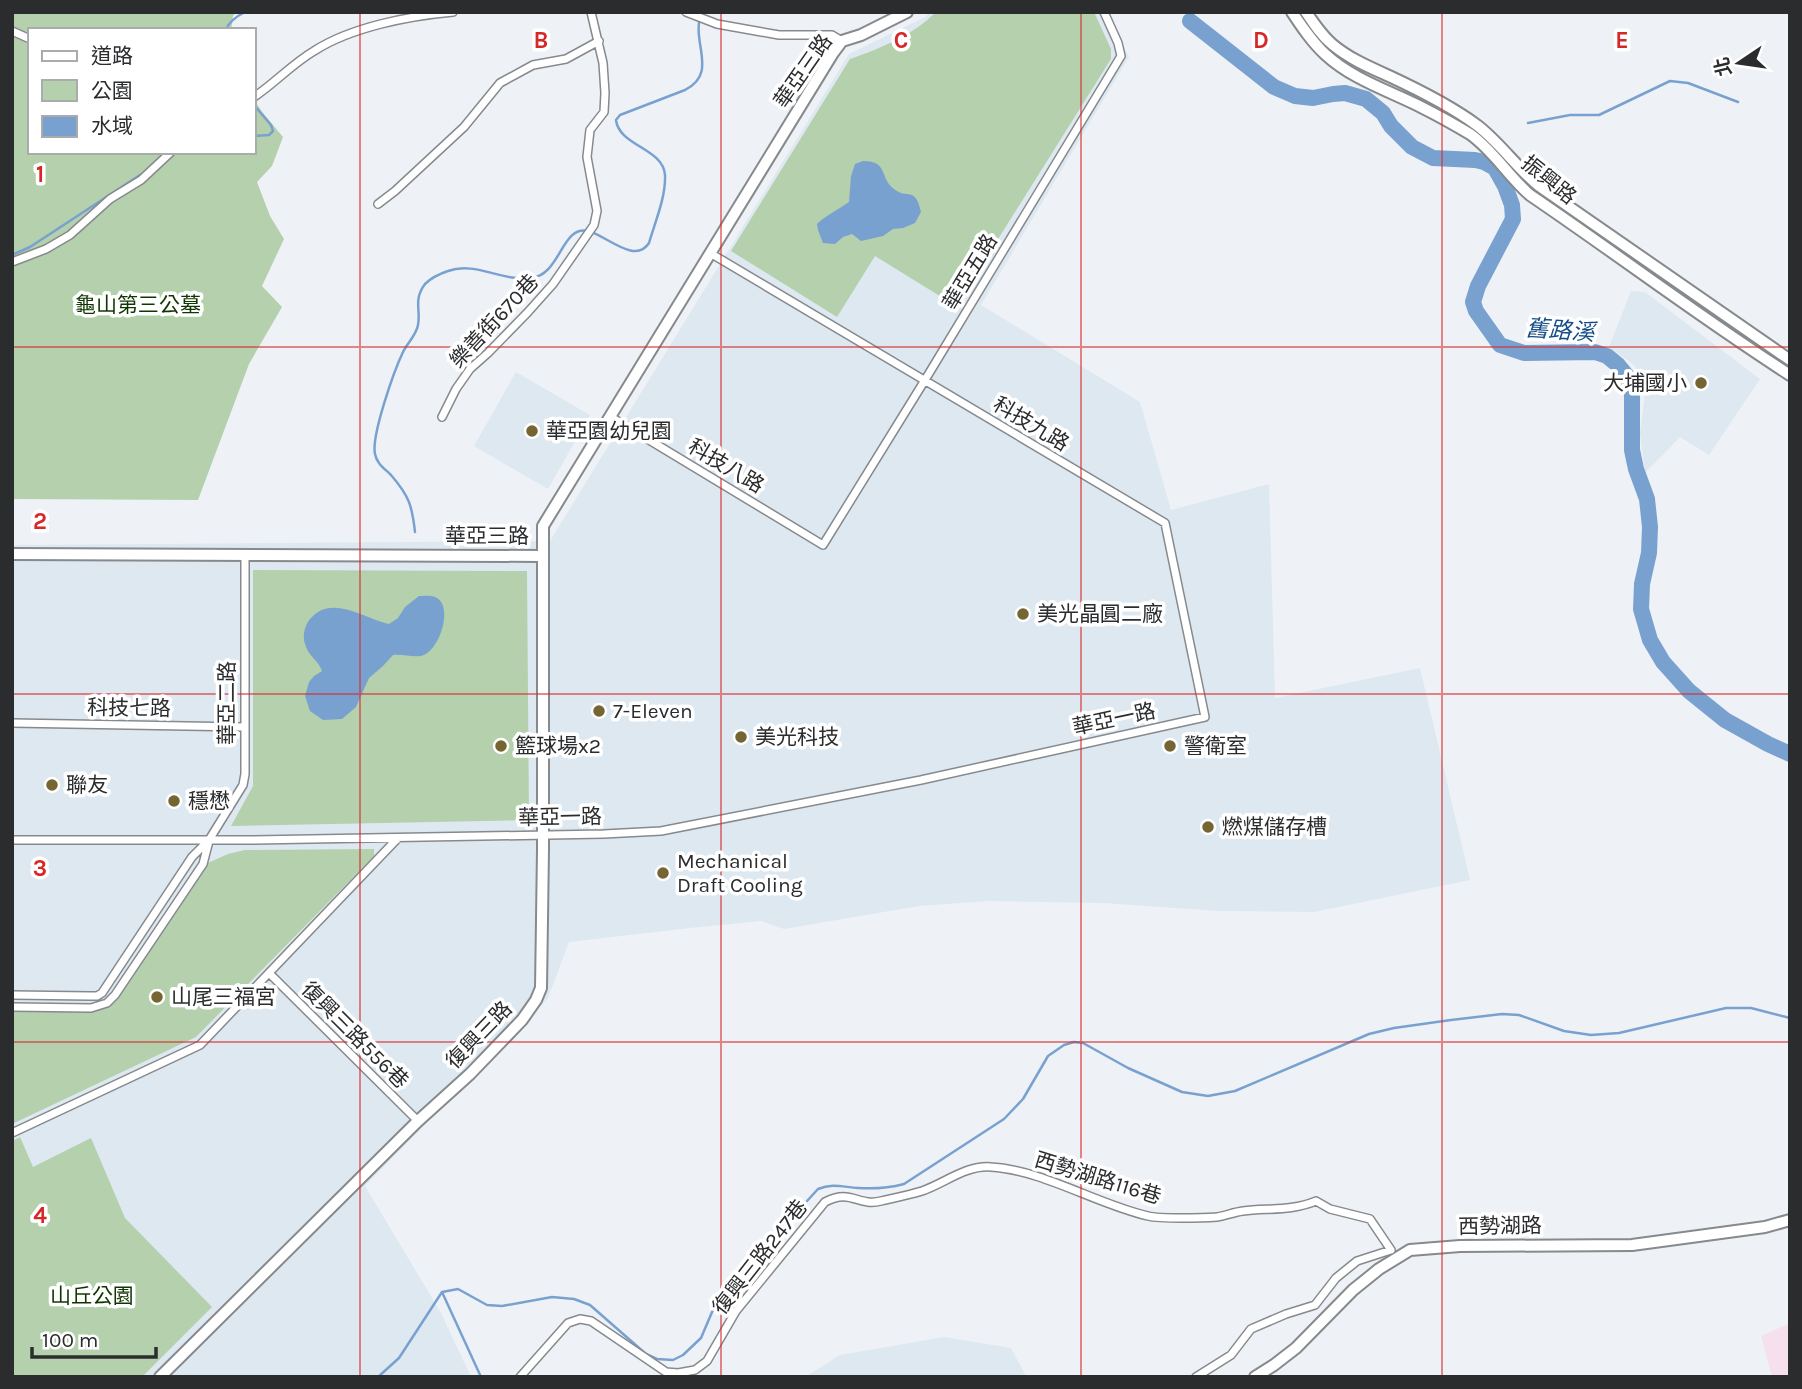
<svg xmlns="http://www.w3.org/2000/svg" width="1802" height="1389" font-family="Karla,'Noto Sans TC',sans-serif">
	<rect width="100%" height="100%" fill="#eef2f6"/>
	<path fill="#dee8f1" d="M 930,12 L 1105,12 L 1129,57 L 981,305 L 1140,402 L 1171,510 L 1269,484 L 1275,698 L 1420,668 L 1470,880 L 1314,912 L 1218,911 L 1104,903 L 988,901 L 919,906 L 784,929 L 761,921 L 690,928 L 569,942 L 548,998 L 365,1186 L 441,1313 L 471,1377 L 12,1377 L 12,545 L 550,541 L 849,54 L 925,17 Z
		M 1631,291 L 1645,292 L 1760,379 L 1709,455 L 1680,437 L 1645,473 L 1640,433 L 1646,386 L 1634,365 L 1609,347 Z
		M 516,372 L 590,415 L 548,489 L 474,446 Z
		M 944,1337 L 1011,1348 L 1026,1376 L 805,1377 L 840,1355 Z"/>
	<path fill="#f6e0ee" d="M 1790,1323 L 1790,1377 L 1772,1377 L 1761,1336 Z"/>
	<path fill="#b4d0ad" d="M 12,12 L 236,12 L 233,16 L 231,30 L 30,30 L 30,152 L 254,152 L 254,100 L 263,113 L 283,137 L 272,166 L 257,182 L 270,216 L 284,239 L 262,286 L 282,307 L 249,364 L 198,500 L 12,499 Z
		M 936,12 L 1094,12 L 1111,49 L 1111,59 L 956,306 L 875,256 L 837,317 L 731,251 L 850,59 C 881,48 912,36 936,12 Z
		M 253,570 L 527,571 L 529,820 L 231,826 L 253,786 Z
		M 374,849 L 374,856 L 196,1037 L 12,1124 L 12,1010 L 93,1011 L 107,1008 L 117,998 L 208,863 L 228,854 L 245,850 Z
		M 20,1137 L 33,1167 L 91,1138 L 125,1218 L 212,1307 L 142,1377 L 12,1377 L 12,1141 Z"/>
	<path fill="#79a1d0" d="M 863,161 C 889,161 879,178 894,189 C 907,200 915,185 921,212 L 915,223 L 903,228 L 893,229 L 883,236 L 861,241 L 852,234 L 843,237 L 835,244 L 823,243 L 818,230 L 817,224 C 826,215 838,210 849,202 L 851,176 L 855,164 Z
		M 419,596 C 423,596 431,595 435,597 C 455,605 439,653 421,656 C 412,657 401,654 393,655 L 383,666 L 369,678 L 356,707 L 342,719 L 323,720 L 310,711 L 305,696 L 309,682 L 314,676 L 322,671 C 319,661 308,656 305,644 C 302,636 305,624 311,618 C 332,594 365,619 389,624 L 398,618 L 405,607 Z"/>
	<g fill="none" stroke-linecap="round" stroke-linejoin="round">
		<path stroke="#79a1d0" stroke-width="2.5" d="M 226,30 C 229,21 237,16 245,12
			M 254,105 L 271,125 L 273,131 L 269,135 L 254,136
			M 1528,123 L 1570,115 L 1599,115 L 1670,81 L 1688,83 L 1738,102
			M 12,255 L 30,247 L 140,175
			M 415,532 C 412,505 409,496 391,475 C 384,468 377,464 375,454 C 371,436 394,371 403,352 C 407,343 416,336 418,325 C 421,310 413,300 425,284 C 431,278 439,274 448,271 C 475,261 503,282 531,278 C 561,275 561,225 588,231 C 606,235 635,265 649,243 C 655,222 666,197 665,175 C 663,148 619,146 616,120 L 620,115 L 685,90 C 720,72 689,41 702,12
			M 442,1292 L 481,1377
			M 378,1377 L 399,1358 L 442,1292 L 458,1289 L 487,1305 L 502,1306 L 552,1297 L 574,1299 L 590,1305 L 646,1354 L 657,1359 L 673,1360 L 683,1355 L 701,1338 L 718,1298 L 818,1189 C 832,1183 843,1187 858,1188 C 873,1189 889,1188 904,1184 L 1004,1119 L 1023,1099 L 1048,1056 L 1064,1045 L 1074,1042 L 1083,1043 L 1128,1068 L 1182,1092 L 1208,1096 L 1235,1091 L 1369,1034 L 1394,1028 L 1451,1020 L 1502,1014 L 1519,1015 L 1564,1031 L 1591,1035 L 1619,1033 L 1726,1008 L 1751,1008 L 1790,1018"/>
		<path stroke="#79a1d0" stroke-width="16" d="M 1190,21 L 1274,87 L 1295,96 L 1313,98 L 1333,94 L 1345,93 L 1366,99 L 1383,113 L 1391,126 L 1412,147 L 1433,158 L 1475,160 L 1484,162 L 1495,168 L 1505,186 L 1512,205 L 1513,219 L 1478,286 L 1473,302 L 1476,311 L 1500,345 L 1524,353 L 1595,352 L 1607,356 L 1618,365 L 1627,376 L 1632,395 L 1632,450 L 1636,469 L 1647,499 L 1650,527 L 1649,553 L 1642,584 L 1641,609 L 1650,640 L 1663,662 L 1689,691 L 1725,720 L 1768,744 L 1790,754"/>
		<defs>
			<path id="street" d="M 686,12 L 717,24 L 779,35 L 832,35 L 842,41
				M 12,31 L 30,39
				M 254,97 C 275,83 292,64 314,51 C 351,27 409,16 453,12
				M 378,204 L 395,191 L 464,127 L 500,83 L 533,65 L 566,59 L 599,41
				M 12,262 L 46,249 L 70,235 L 110,199 L 141,180 L 171,152
				M 442,417 L 456,389 L 470,369 L 488,353 L 528,312 L 553,284 L 594,225 L 597,211 L 587,157 L 590,130 L 604,112 L 605,93 L 603,63 L 591,12
				M 611,417 L 823,545 L 925,380 L 1121,56 L 1118,43 L 1104,12
				M 12,723 L 244,727
				M 12,840 L 252,840 L 604,834 L 661,831 L 921,780 L 1205,717 L 1165,523 L 710,253
				M 269,973 L 418,1121
				M 12,995 L 90,996 L 97,996 L 102,993 L 192,857 L 209,840 L 243,785 L 245,774 L 245,555
				M 12,1007 L 91,1008 L 107,1003 L 115,995 L 203,864 L 209,841
				M 12,1133 L 200,1045 L 398,838
				M 520,1377 L 568,1323 L 580,1319 L 591,1321 L 666,1372 L 678,1373 L 695,1370 L 707,1361 L 736,1311 L 825,1202 C 851,1188 858,1207 881,1201 C 894,1198 909,1195 922,1191 C 945,1183 966,1165 991,1167 C 1043,1170 1096,1204 1148,1216 C 1160,1219 1203,1218 1217,1217 C 1225,1216 1234,1212 1243,1211 C 1268,1208 1292,1211 1316,1201 L 1330,1209 L 1370,1219 L 1391,1250 L 1357,1261 L 1336,1278 L 1315,1305 L 1286,1314 L 1251,1329 L 1231,1355 L 1196,1377"/>
			<path id="secondary" d="M 1292,12 C 1302,27 1312,42 1325,54 C 1353,80 1390,91 1423,108 C 1439,116 1455,125 1470,134 C 1493,150 1509,177 1530,195 C 1617,254 1701,318 1790,375
				M 1306,12 C 1314,24 1322,36 1333,45 C 1350,59 1369,67 1389,76 C 1417,89 1454,108 1478,126 C 1501,144 1517,168 1539,186 L 1790,360
				M 12,554 L 542,556
				M 160,1377 L 418,1121 L 470,1074 L 522,1020 L 536,1000 L 541,988 L 543,850 L 543,526 L 833,53 L 842,41 L 861,35 L 907,12
				M 1255,1377 L 1274,1365 L 1296,1348 L 1353,1290 L 1379,1269 L 1410,1250 L 1460,1246 L 1632,1245 L 1765,1227 L 1790,1220"/>
		</defs>
		<use href="#street" stroke="#868a8d" stroke-width="10"/>
		<use href="#secondary" stroke="#868a8d" stroke-width="14"/>
		<use href="#street" stroke="#fff" stroke-width="7"/>
		<use href="#secondary" stroke="#fff" stroke-width="10"/>
	</g>
	<path fill="none" stroke="#d62828" stroke-width="2" stroke-opacity="0.55" d="M 360,12 L 360,1377M 721,12 L 721,1377M 1081,12 L 1081,1377M 1442,12 L 1442,1377M 12,347 L 1790,347M 12,694 L 1790,694M 12,1042 L 1790,1042"/>
	<g fill="#756533" stroke="#fff" stroke-width="2.5">
		<circle cx="1701" cy="383" r="7"/>
		<circle cx="532" cy="431" r="7"/>
		<circle cx="1023" cy="614" r="7"/>
		<circle cx="599" cy="711" r="7"/>
		<circle cx="741" cy="737" r="7"/>
		<circle cx="501" cy="746" r="7"/>
		<circle cx="1170" cy="746" r="7"/>
		<circle cx="52" cy="785" r="7"/>
		<circle cx="174" cy="801" r="7"/>
		<circle cx="1208" cy="827" r="7"/>
		<circle cx="663" cy="873" r="7"/>
		<circle cx="157" cy="997" r="7"/>
	</g>
	<g text-anchor="middle" stroke-width="7" stroke-linejoin="round" paint-order="stroke">
		<g font-size="21" fill="#2b2c2e" stroke="#fff">
			<text transform="translate(803 71) rotate(-55)" y="7">華亞三路</text>
			<text transform="translate(1549 180) rotate(39)" y="7">振興路</text>
			<text transform="translate(970 272) rotate(-59)" y="7">華亞五路</text>
			<text transform="translate(494 321) rotate(-47)" y="7">樂善街670巷</text>
			<text transform="translate(1031 424) rotate(31)" y="7">科技九路</text>
			<text transform="translate(726 466) rotate(31)" y="7">科技八路</text>
			<text x="487" y="543">華亞三路</text>
			<text transform="translate(227 703) rotate(-90)" y="7">華亞二路</text>
			<text transform="translate(129 708) rotate(1)" y="7">科技七路</text>
			<text transform="translate(1114 719) rotate(-12)" y="7">華亞一路</text>
			<text transform="translate(560 817) rotate(-1)" y="7">華亞一路</text>
			<text transform="translate(355 1035) rotate(45)" y="7">復興三路556巷</text>
			<text transform="translate(479 1035) rotate(-46)" y="7">復興三路</text>
			<text transform="translate(1098 1178) rotate(17)" y="7">西勢湖路116巷</text>
			<text transform="translate(1500 1226) rotate(-1)" y="7">西勢湖路</text>
			<text transform="translate(760 1257) rotate(-52)" y="7">復興三路247巷</text>
		</g>
		<g font-size="21" fill="#0f3501" stroke="#fff">
			<text x="138" y="312">龜山第三公墓</text>
			<text x="92" y="1303">山丘公園</text>
		</g>
		<g font-size="21" fill="#2b2c2e" stroke="#fff" text-anchor="start">
			<text x="1687" y="390" text-anchor="end">大埔國小</text>
			<text x="546" y="438">華亞園幼兒園</text>
			<text x="1037" y="621">美光晶圓二廠</text>
			<text x="613" y="718">7-Eleven</text>
			<text x="755" y="744">美光科技</text>
			<text x="515" y="753">籃球場x2</text>
			<text x="1184" y="753">警衛室</text>
			<text x="66" y="792">聯友</text>
			<text x="188" y="808">穩懋</text>
			<text x="1222" y="834">燃煤儲存槽</text>
			<text x="677" y="868">Mechanical<tspan x="677" dy="24">Draft Cooling</tspan></text>
			<text x="171" y="1004">山尾三福宮</text>
		</g>
		<g font-size="23" font-style="italic" fill="#154d87" stroke="#fff">
			<text transform="translate(1560 330) rotate(4)" y="8">舊路溪</text>
		</g>
	</g>
	<g font-size="23" text-anchor="middle" font-weight="bold" fill="#d62828" stroke="#fff" stroke-width="7" stroke-linejoin="round" paint-order="stroke">
		<text x="541" y="48">B</text>
		<text x="901" y="48">C</text>
		<text x="1261" y="48">D</text>
		<text x="1622" y="48">E</text>
		<text x="40" y="182">1</text>
		<text x="40" y="529">2</text>
		<text x="40" y="876">3</text>
		<text x="40" y="1223">4</text>
	</g>
	<rect width="1802" height="1389" fill="none" stroke="#2b2c2e" stroke-width="28"/>
	<rect x="28" y="28" width="228" height="126" fill="#ffffff" stroke="#aaabab" stroke-width="2"/>
	<rect x="42" y="51" width="35" height="10" fill="#ffffff" stroke="#aaabab" stroke-width="2"/>
	<text x="91" y="63" font-size="21" fill="#2b2c2e">道路</text>
	<rect x="42" y="80" width="35" height="21" fill="#b4d0ad" stroke="#aaabab" stroke-width="2"/>
	<text x="91" y="98" font-size="21" fill="#2b2c2e">公園</text>
	<rect x="42" y="116" width="35" height="21" fill="#79a1d0" stroke="#aaabab" stroke-width="2"/>
	<text x="91" y="133" font-size="21" fill="#2b2c2e">水域</text>
	<g transform="translate(1739 63) rotate(257)" stroke="#ffffff" stroke-width="5" paint-order="stroke">
	<path d="M0-5L12 26L0 18L-12 26Z" fill="#2b2c2e"/>
	<text y="-10" font-size="19" font-weight="bold" text-anchor="middle" fill="#2b2c2e">北</text>
	</g>
	<path d="M32 1347v10h124v-10" fill="none" stroke="#2b2c2e" stroke-width="3.5"/>
	<text x="42" y="1347" font-size="21" fill="#2b2c2e" stroke="#ffffff" stroke-width="5" paint-order="stroke">100 m</text>
</svg>
